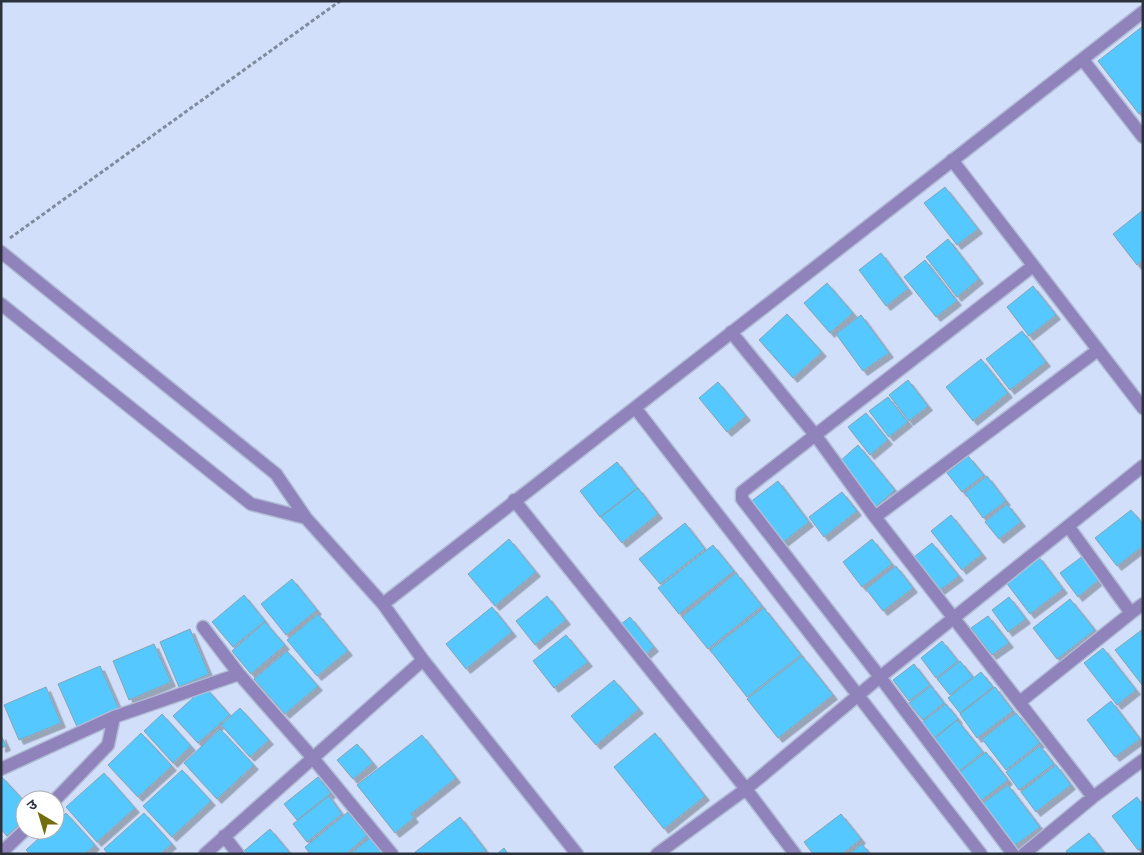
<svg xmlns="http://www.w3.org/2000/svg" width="1144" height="855" font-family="Commissioner,'Noto Sans Devanagari',sans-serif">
	<defs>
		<filter id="shadow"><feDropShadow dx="4.5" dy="4.5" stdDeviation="0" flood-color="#0004"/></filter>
	</defs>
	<rect width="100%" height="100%" fill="#d1dffa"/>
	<path fill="#54c9ff" stroke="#86a3b2" filter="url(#shadow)" d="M 1143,26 L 1143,111 L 1139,114 L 1098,61 Z
		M 945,187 L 978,229 L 957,245 L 924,203 Z
		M 1143,210 L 1143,260 L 1137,265 L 1113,234 Z
		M 948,239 L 979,279 L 957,297 L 926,257 Z
		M 881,253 L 908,289 L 886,306 L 859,270 Z
		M 925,260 L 957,301 L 936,317 L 904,277 Z
		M 827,283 L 853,313 L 830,333 L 804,303 Z
		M 1033,286 L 1056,315 L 1029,336 L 1007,307 Z
		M 787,314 L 822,352 L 793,378 L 759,340 Z
		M 861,315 L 889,353 L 863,371 L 836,334 Z
		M 1022,331 L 1046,362 L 1010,390 L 986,359 Z
		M 981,359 L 1008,393 L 973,421 L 946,387 Z
		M 908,380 L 928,406 L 909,421 L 889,395 Z
		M 718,382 L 746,416 L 727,432 L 699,398 Z
		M 888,397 L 908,422 L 889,437 L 869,411 Z
		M 866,413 L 888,440 L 870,455 L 848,427 Z
		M 858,445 L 895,490 L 876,507 L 839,462 Z
		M 968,456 L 984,475 L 962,492 L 947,473 Z
		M 617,462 L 637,488 L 600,517 L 580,491 Z
		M 987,476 L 1006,501 L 983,518 L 965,493 Z
		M 778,481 L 809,522 L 782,543 L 749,503 Z
		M 638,488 L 658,514 L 622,543 L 601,517 Z
		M 842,492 L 857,511 L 824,537 L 809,517 Z
		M 1007,504 L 1021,522 L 999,539 L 985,522 Z
		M 1131,510 L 1143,524 L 1143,546 L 1117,566 L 1095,538 Z
		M 951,515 L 982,554 L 962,570 L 931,531 Z
		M 685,523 L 705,549 L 660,584 L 639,559 Z
		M 509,539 L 536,572 L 495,606 L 468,574 Z
		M 872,539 L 892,564 L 862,587 L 843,562 Z
		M 932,543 L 959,576 L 940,590 L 914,557 Z
		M 713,545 L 734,571 L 679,614 L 658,588 Z
		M 1038,556 L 1063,589 L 1030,614 L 1005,581 Z
		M 1083,556 L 1100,579 L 1078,597 L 1060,573 Z
		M 896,566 L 913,588 L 883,611 L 866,589 Z
		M 736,573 L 762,606 L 708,649 L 682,617 Z
		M 292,579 L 317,610 L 286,635 L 261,604 Z
		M 244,595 L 265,621 L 233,647 L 212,622 Z
		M 547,596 L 566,620 L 535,645 L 516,621 Z
		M 1009,597 L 1026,619 L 1008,632 L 992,610 Z
		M 1070,599 L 1095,630 L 1057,659 L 1033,628 Z
		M 492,607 L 512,632 L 466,669 L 446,644 Z
		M 764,608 L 801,655 L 747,697 L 710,650 Z
		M 318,614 L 348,651 L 317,676 L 287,640 Z
		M 988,616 L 1009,643 L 992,655 L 971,628 Z
		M 630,617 L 654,647 L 645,655 L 621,624 Z
		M 265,622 L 285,645 L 251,674 L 232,651 Z
		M 190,629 L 209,674 L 179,687 L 160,642 Z
		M 1143,629 L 1143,686 L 1115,650 Z
		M 566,635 L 588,662 L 554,688 L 533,661 Z
		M 942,641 L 958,661 L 936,678 L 921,658 Z
		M 154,644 L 171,682 L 129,700 L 113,661 Z
		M 1103,648 L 1136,690 L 1117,705 L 1084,663 Z
		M 287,651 L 318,686 L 285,714 L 254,679 Z
		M 802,656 L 833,695 L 778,738 L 747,699 Z
		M 960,661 L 973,677 L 950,695 L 937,679 Z
		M 914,664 L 930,685 L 909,701 L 893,680 Z
		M 100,666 L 120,711 L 78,729 L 58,684 Z
		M 981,672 L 993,687 L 960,713 L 948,698 Z
		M 614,680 L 639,709 L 596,745 L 571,716 Z
		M 931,686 L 944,703 L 923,720 L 909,703 Z
		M 46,687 L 61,723 L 19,740 L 4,705 Z
		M 205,687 L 230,715 L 198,743 L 173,716 Z
		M 995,687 L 1013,711 L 977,738 L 960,714 Z
		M 1111,701 L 1140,739 L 1115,757 L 1087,720 Z
		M 946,704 L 958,719 L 930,741 L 918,725 Z
		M 240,708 L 269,740 L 250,757 L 221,725 Z
		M 1016,713 L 1040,743 L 1006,770 L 982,739 Z
		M 162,714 L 191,746 L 173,763 L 144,731 Z
		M 957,720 L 983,752 L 957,773 L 931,742 Z
		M 220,729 L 254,765 L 217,799 L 184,763 Z
		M 141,733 L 172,766 L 138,797 L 108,765 Z
		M 655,733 L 705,796 L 664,829 L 614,767 Z
		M 1,735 L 6,746 L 1,748 Z
		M 422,735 L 456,778 L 411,814 L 414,818 L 395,833 L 357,785 Z
		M 357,744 L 373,763 L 353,779 L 337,760 Z
		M 1040,746 L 1054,764 L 1019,790 L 1006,772 Z
		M 986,752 L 1008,780 L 978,803 L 957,774 Z
		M 1056,765 L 1071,785 L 1036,812 L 1021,792 Z
		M 182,770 L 211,801 L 172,837 L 143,806 Z
		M 104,773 L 135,808 L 97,842 L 66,807 Z
		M 1,776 L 25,802 L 25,819 L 7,836 L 1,829 Z
		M 318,777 L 331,793 L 297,820 L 284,804 Z
		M 1008,785 L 1040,827 L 1014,846 L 983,803 Z
		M 329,796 L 342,814 L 307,842 L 293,824 Z
		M 1137,797 L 1143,805 L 1143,847 L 1138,850 L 1112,816 Z
		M 348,812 L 367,836 L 346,854 L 310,854 L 305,847 Z
		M 66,813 L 95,845 L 85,854 L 30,854 L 26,850 L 48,830 L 55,830 L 55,824 Z
		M 144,813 L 172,844 L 160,854 L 108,854 L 104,849 Z
		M 841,814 L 861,839 L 842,854 L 813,854 L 804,842 Z
		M 460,817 L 487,852 L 415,854 L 414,853 Z
		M 270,829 L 291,854 L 246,854 L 244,851 Z
		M 1089,833 L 1105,854 L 1068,854 L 1066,851 Z
		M 370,838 L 382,854 L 350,854 Z
		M 862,844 L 870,854 L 849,854 Z
		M 504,848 L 508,854 L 497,854 Z"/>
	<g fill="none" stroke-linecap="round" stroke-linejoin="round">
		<defs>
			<path id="minor" d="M 1083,60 L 1143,137
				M 952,160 L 1143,408
				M 1,252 L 276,474 L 306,518 L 383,604 L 423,660 L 577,854
				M 1,304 L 251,504 L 306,518
				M 731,332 L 816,436 L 875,517 L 1093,797
				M 636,409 L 981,854
				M 514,500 L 746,789 L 795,854
				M 875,517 L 1098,350
				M 1068,526 L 1131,613 L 1143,604
				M 383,604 L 1143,12
				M 203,627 L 239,674 L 312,757 L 392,854
				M 1021,701 L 1131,613
				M 1,769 L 114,717 L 239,674
				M 55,800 L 108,745 L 114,717
				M 224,836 L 238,854
				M 1,853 L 25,830
				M 205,854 L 423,660
				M 657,854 L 746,789 L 880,677 L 1143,466
				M 1013,854 L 880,677 L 742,499 L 742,492 L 1033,266
				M 1024,854 L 1093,797 L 1143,760"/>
		</defs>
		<use href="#minor" stroke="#b0bcd4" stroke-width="15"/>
		<path stroke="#818b9e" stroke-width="3" stroke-dasharray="4 2.5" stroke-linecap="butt" d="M 10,238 L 340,1"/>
		<use href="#minor" stroke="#9083bc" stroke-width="12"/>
	</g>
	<rect width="1144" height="855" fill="none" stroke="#2c313b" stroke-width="5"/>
	<g transform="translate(40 815) rotate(322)"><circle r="24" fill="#ffffff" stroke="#abadb1"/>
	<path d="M0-4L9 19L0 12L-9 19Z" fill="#726e0d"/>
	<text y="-8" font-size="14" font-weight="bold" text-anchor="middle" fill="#2c313b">उ</text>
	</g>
</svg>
